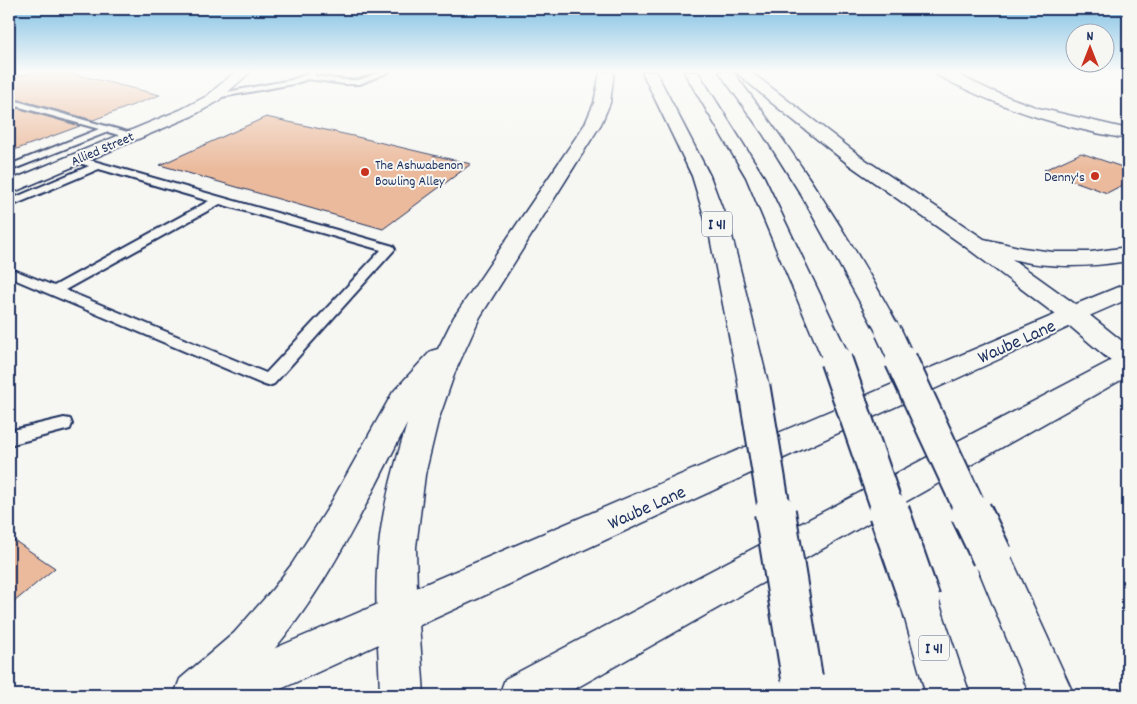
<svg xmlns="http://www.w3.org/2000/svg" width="1137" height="704" font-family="Dekko,sans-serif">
	<rect width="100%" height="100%" fill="#f6f6f2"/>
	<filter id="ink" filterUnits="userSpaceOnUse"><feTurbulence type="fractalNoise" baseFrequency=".02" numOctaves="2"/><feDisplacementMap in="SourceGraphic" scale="10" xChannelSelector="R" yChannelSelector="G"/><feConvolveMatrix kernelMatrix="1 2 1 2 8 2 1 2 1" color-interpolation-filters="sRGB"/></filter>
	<g filter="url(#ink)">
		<path fill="#ebba9c" stroke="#1b2f5e" d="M 32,72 L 66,72 L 160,95 L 93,120 L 9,97 L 9,79 Z
			M 9,106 L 80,126 L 9,152 Z
			M 266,117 L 353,136 L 471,164 L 383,229 L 160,165 Z
			M 1081,153 L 1128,169 L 1128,182 L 1107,193 L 1044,170 Z
			M 9,537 L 55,568 L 9,606 Z"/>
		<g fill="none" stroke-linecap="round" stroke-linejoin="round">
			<defs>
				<path id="service" d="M 306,72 L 314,72 L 316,76 C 330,78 344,81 357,80 C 369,78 377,71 389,72 L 360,84 L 344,84 L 308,79 L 293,84 L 216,98 L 212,96 L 216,94 L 291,80 L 308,74 Z
					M 9,99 L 135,134 L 137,136 L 132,139 L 108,132 L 9,171 L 9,165 L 99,129 L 9,104 Z
					M 76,156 L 393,246 L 395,249 L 274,384 L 268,386 L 262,384 L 9,277 L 9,268 L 54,286 L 209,201 L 99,169 L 9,207 L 9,200 L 89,166 L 73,161 L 73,157 ZM 220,204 L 381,250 L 266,373 L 65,290 Z
					M 64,418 L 70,419 L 72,424 L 70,429 L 9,445 L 9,431 Z"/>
				<path id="minor" d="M 235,72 L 250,72 L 217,102 L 192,116 L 9,194 L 9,181 L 180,110 L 207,96 Z
					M 935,72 L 952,72 L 992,91 L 1038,108 L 1128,129 L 1128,139 C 1061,128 997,107 937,75 Z"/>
				<path id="tertiary" d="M 1128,283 L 1128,299 L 1073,323 L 1064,321 L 1060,315 L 1064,309 Z"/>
				<path id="secondary" d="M 1073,307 L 1082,309 L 1086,315 L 1082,321 L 268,695 L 197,695 L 203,679 Z
					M 1128,354 L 1128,376 L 564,695 L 499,695 L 505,679 L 1118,357 Z"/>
				<path id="motorway" d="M 600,72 L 614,72 L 610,103 L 601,124 L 480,317 L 455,372 L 438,421 L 425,475 L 416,547 L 417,594 L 424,695 L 380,695 C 379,646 373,595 379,546 C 383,504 395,464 407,424 C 357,521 313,621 230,695 L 174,695 L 180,679 L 234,633 L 272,590 L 292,564 L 328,508 L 393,392 L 431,351 L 438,349 L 454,317 L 585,124 L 594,103 Z
					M 642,72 L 656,72 L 710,176 L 731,232 L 769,387 L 764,394 L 754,397 L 744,394 L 739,387 L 709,232 L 692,176 Z
					M 684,72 L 698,72 L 764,177 L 848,353 L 844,360 L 834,362 L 824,360 L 820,353 L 746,177 Z
					M 719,72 L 733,72 C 796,154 852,240 901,331 L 897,337 L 888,340 L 879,337 L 803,198 L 763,134 Z
					M 736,72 L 751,72 L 860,156 L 984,239 L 1023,248 L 1053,252 L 1091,252 L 1128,247 L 1128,261 C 1090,267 1050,269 1012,259 L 1082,309 L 1128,346 L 1128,369 L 1118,367 L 1064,321 L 963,245 L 848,164 L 772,103 Z
					M 992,539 L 1005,544 L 1074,695 L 1030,695 L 973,556 L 979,544 Z
					M 920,582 L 934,587 L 970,695 L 926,695 L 900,601 L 906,587 Z"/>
			</defs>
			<use href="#service" stroke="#1b2f5e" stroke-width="4"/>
			<use href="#minor" stroke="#1b2f5e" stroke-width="3"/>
			<use href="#tertiary" stroke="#1b2f5e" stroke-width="3"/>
			<use href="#secondary" stroke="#1b2f5e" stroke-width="3"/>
			<use href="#motorway" stroke="#1b2f5e" stroke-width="3"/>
			<use href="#service" fill="#f6f6f2" fill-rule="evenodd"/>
			<use href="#minor" fill="#f6f6f2" fill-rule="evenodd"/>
			<use href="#tertiary" fill="#f6f6f2" fill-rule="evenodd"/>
			<use href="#secondary" fill="#f6f6f2" fill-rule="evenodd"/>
			<use href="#motorway" fill="#f6f6f2" fill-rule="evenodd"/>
			<defs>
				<path id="motorway-bridge-far2" d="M 888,331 L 902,361
					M 834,353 L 837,361"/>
				<path id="motorway-bridge-far1" d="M 836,360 L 889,513
					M 901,360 L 972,513
					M 754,387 L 775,513"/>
				<path id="motorway-bridge" d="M 775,512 L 802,678
					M 889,512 L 920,601
					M 971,512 L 992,556"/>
			</defs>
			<use href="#motorway-bridge-far2" stroke="#1b2f5e" stroke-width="28" stroke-linecap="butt"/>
			<use href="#motorway-bridge-far1" stroke="#1b2f5e" stroke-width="35" stroke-linecap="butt"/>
			<use href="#motorway-bridge" stroke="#1b2f5e" stroke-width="44" stroke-linecap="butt"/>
			<use href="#motorway-bridge-far2" stroke="#f6f6f2" stroke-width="25"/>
			<use href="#motorway-bridge-far1" stroke="#f6f6f2" stroke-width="31"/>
			<use href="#motorway-bridge" stroke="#f6f6f2" stroke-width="40"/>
		</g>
	</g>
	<linearGradient id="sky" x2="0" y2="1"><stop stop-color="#7fc0e4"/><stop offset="0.42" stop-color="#fbfbf9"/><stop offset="1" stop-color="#fbfbf9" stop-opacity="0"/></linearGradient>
	<rect width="1137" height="170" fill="url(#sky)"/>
	<g fill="#c8321e" stroke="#f6f6f2" stroke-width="2">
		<circle cx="365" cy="172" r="5"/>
		<circle cx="1095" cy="176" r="5"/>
	</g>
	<g text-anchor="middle" stroke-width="4" stroke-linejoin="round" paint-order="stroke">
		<g font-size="14" fill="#1b2f5e" stroke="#f6f6f2">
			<text transform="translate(102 148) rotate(-23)" y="5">Allied Street</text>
		</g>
		<g font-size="14" fill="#1b2f5e" stroke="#f6f6f2" text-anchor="start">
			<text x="375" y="169">The Ashwabenon<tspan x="375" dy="16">Bowling Alley</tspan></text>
			<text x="1085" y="181" text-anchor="end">Denny's</text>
		</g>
		<g fill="#f6f6f2" stroke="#5d6b8a" stroke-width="1">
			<rect x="702" y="211.5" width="30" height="25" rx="4"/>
			<rect x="919" y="635.5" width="30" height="25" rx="4"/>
		</g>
		<g font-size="15" font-weight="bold" fill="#1b2f5e">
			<text x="717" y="229">I 41</text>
			<text x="934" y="653">I 41</text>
		</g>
		<g font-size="19" fill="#1b2f5e" stroke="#f6f6f2">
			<text transform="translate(1016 340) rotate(-24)" y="7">Waube Lane</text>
			<text transform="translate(646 506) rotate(-24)" y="7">Waube Lane</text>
		</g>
	</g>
	<rect width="1137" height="704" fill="none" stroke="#f6f6f2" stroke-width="30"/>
	<rect x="15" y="15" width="1107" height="674" fill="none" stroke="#1b2f5e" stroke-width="2" filter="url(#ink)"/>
	<g transform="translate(1090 48)"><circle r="24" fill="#f6f6f2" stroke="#9ea6b7"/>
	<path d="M0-4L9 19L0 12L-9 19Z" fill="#c8321e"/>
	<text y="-8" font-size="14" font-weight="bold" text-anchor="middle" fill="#1b2f5e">N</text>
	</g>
</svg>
